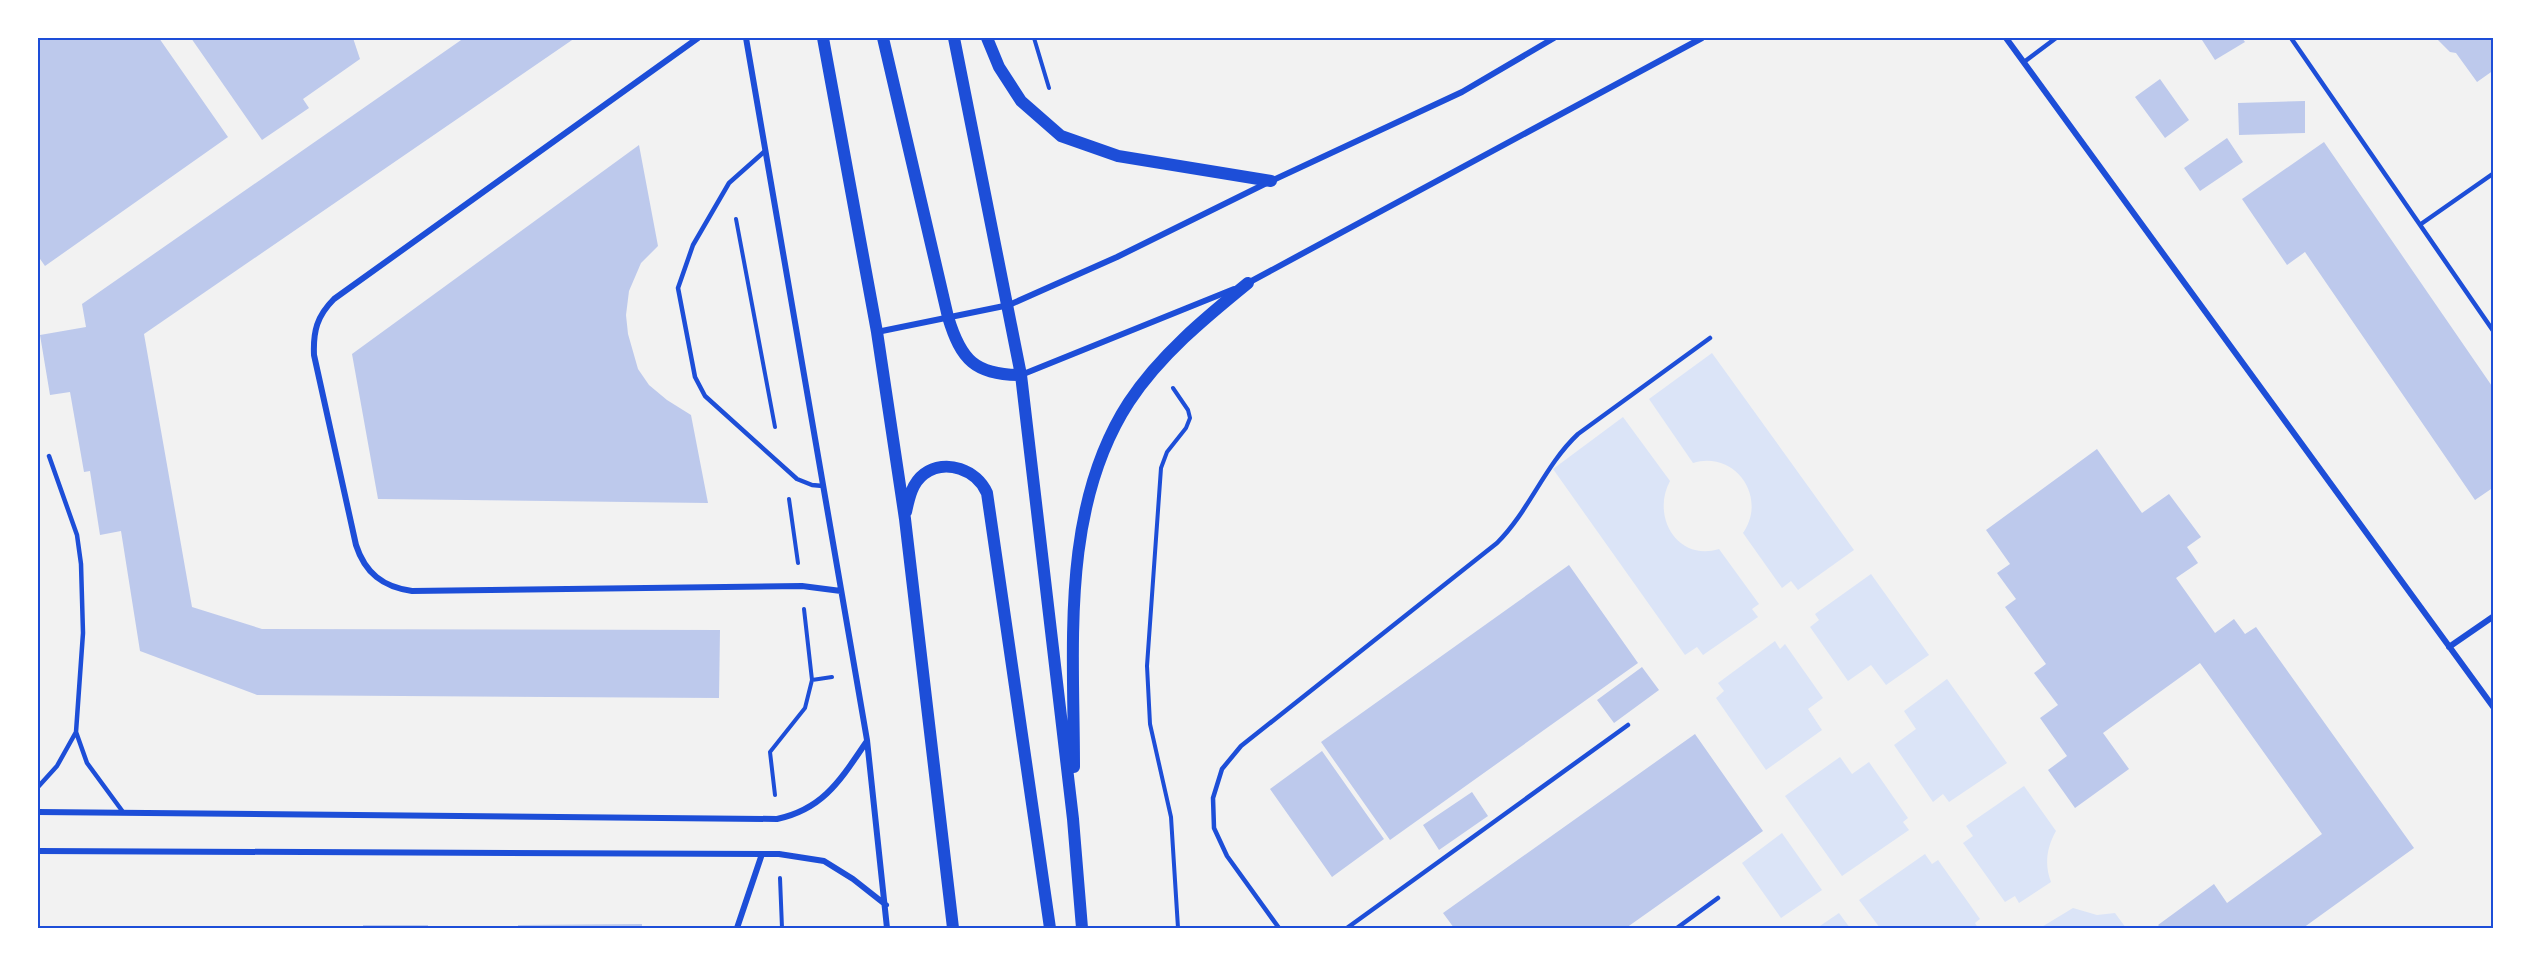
<svg xmlns="http://www.w3.org/2000/svg" width="2531" height="966" font-family="'PT Sans Narrow',sans-serif">
	<rect width="100%" height="100%" fill="#f2f2f2"/>
	<path fill="#dbe4f7" d="M 1712,353 L 1854,550 L 1798,590 L 1791,581 L 1782,588 L 1743,533 C 1768,497 1735,450 1693,463 L 1649,399 Z
		M 1623,417 L 1670,481 C 1651,516 1677,562 1719,549 L 1759,604 L 1752,609 L 1758,617 L 1703,655 L 1697,647 L 1685,655 L 1553,469 Z
		M 1871,574 L 1929,655 L 1886,685 L 1871,665 L 1848,681 L 1810,627 L 1819,620 L 1815,614 Z
		M 1775,641 L 1780,649 L 1785,644 L 1823,698 L 1808,709 L 1822,730 L 1766,770 L 1716,698 L 1724,691 L 1718,683 Z
		M 1947,679 L 2007,763 L 1949,802 L 1943,794 L 1933,802 L 1894,745 L 1916,729 L 1904,711 Z
		M 1840,757 L 1852,774 L 1869,762 L 1908,818 L 1903,822 L 1909,830 L 1842,876 L 1785,796 Z
		M 2024,786 L 2056,831 C 2047,847 2044,864 2051,882 L 2019,903 L 2015,896 L 2005,902 L 1963,843 L 1973,836 L 1966,826 Z
		M 1782,833 L 1822,890 L 1781,918 L 1742,863 Z
		M 1925,854 L 1932,864 L 1938,860 L 1980,919 L 1975,923 L 1978,928 L 1880,928 L 1859,900 Z
		M 2073,908 L 2097,915 L 2115,913 L 2126,928 L 2040,928 Z
		M 1839,913 L 1850,928 L 1817,928 Z"/>
	<path fill="#bdc9ec" d="M 38,38 L 159,38 L 228,137 L 45,266 L 38,256 Z
		M 191,38 L 353,38 L 360,59 L 303,99 L 309,108 L 262,140 Z
		M 464,38 L 575,38 L 144,334 L 192,607 L 262,629 L 720,630 L 719,698 L 257,695 L 140,651 L 121,531 L 100,535 L 90,471 L 84,472 L 70,392 L 50,395 L 40,335 L 86,327 L 82,304 Z
		M 2205,38 L 2242,38 L 2245,42 L 2215,60 L 2202,40 Z
		M 2436,38 L 2494,38 L 2494,70 L 2477,82 L 2456,53 L 2450,52 Z
		M 2160,79 L 2189,120 L 2165,138 L 2135,97 Z
		M 2305,101 L 2305,133 L 2239,135 L 2238,103 Z
		M 2227,138 L 2243,162 L 2200,191 L 2184,168 Z
		M 2324,142 L 2494,389 L 2494,487 L 2475,500 L 2305,252 L 2287,265 L 2242,199 Z
		M 639,145 L 658,246 L 641,263 L 629,291 L 626,315 L 628,334 L 638,369 L 649,385 L 667,400 L 691,415 L 708,503 L 378,499 L 352,354 Z
		M 2097,449 L 2142,513 L 2169,494 L 2201,537 L 2187,547 L 2198,563 L 2176,578 L 2215,633 L 2234,619 L 2245,634 L 2256,627 L 2414,848 L 2303,928 L 2161,928 L 2158,925 L 2214,884 L 2227,903 L 2322,834 L 2200,663 L 2103,733 L 2129,769 L 2075,808 L 2048,770 L 2067,756 L 2040,718 L 2058,705 L 2034,673 L 2046,664 L 2005,607 L 2016,599 L 1997,573 L 2010,564 L 1986,530 Z
		M 1569,565 L 1638,663 L 1390,840 L 1321,742 Z
		M 1642,667 L 1659,690 L 1614,723 L 1597,700 Z
		M 1695,734 L 1763,831 L 1626,928 L 1454,928 L 1443,913 Z
		M 1322,751 L 1384,839 L 1332,877 L 1270,789 Z
		M 1472,792 L 1488,816 L 1439,850 L 1423,825 Z
		M 642,924 L 642,928 L 518,928 L 518,925 Z
		M 363,925 L 428,925 L 428,928 L 363,928 Z"/>
	<g fill="none" stroke-linecap="round" stroke-linejoin="round">
		<path stroke="#1d4ed8" stroke-width="4" d="M 1034,38 L 1049,88
			M 736,219 L 775,427
			M 1173,388 L 1188,410 L 1190,418 L 1186,428 L 1167,452 L 1161,468 L 1147,666 L 1150,724 L 1171,817 L 1178,928
			M 789,499 L 798,563
			M 812,680 L 832,677
			M 775,795 L 770,752 L 805,708 L 812,680 L 804,609
			M 780,878 L 782,928"/>
		<path stroke="#1d4ed8" stroke-width="4.5" d="M 2291,38 L 2494,332
			M 2024,62 L 2056,38
			M 765,151 L 729,183 L 693,245 L 678,288 L 695,377 L 705,396 L 797,479 L 812,485 L 823,486
			M 2421,224 L 2494,173
			M 49,456 L 77,535 L 81,564 L 83,633 L 76,732 L 87,763 L 123,812
			M 38,787 L 57,766 L 76,732
			M 1279,928 L 1227,856 L 1214,828 L 1213,798 L 1222,769 L 1241,746 L 1497,543 C 1530,510 1544,466 1578,434 L 1710,338
			M 1347,928 L 1628,725
			M 1677,928 L 1718,898"/>
		<path stroke="#1d4ed8" stroke-width="6" d="M 698,38 L 334,299 C 317,316 313,331 314,355 L 356,545 C 365,573 383,587 412,591 L 802,586 L 841,591
			M 746,38 L 867,740 L 887,928
			M 2006,38 L 2494,708
			M 1246,284 L 1702,38
			M 877,332 L 1009,305 L 1117,257 L 1271,181 L 1462,92 L 1554,38
			M 1021,375 L 1234,289
			M 2449,647 L 2494,616
			M 38,812 L 777,819 C 824,809 841,779 867,741
			M 38,851 L 779,854 L 824,861 L 853,879 L 886,905
			M 737,928 L 762,854"/>
		<path stroke="#1d4ed8" stroke-width="12" d="M 823,38 L 877,332 L 905,519 L 953,928
			M 883,38 L 948,317 C 961,360 975,375 1021,375
			M 954,38 L 1021,375 L 1073,819 L 1082,928
			M 987,38 L 999,67 L 1021,101 L 1061,136 L 1118,156 L 1271,181
			M 906,512 C 909,498 912,483 924,474 C 946,458 977,470 987,493 L 1050,928
			M 1074,767 C 1074,646 1060,508 1129,402 C 1160,355 1205,318 1248,283"/>
	</g>
	<rect width="2531" height="966" fill="none" stroke="#ffffff" stroke-width="78"/>
	<rect x="39" y="39" width="2453" height="888" fill="none" stroke="#1d4ed8" stroke-width="2"/>
</svg>
